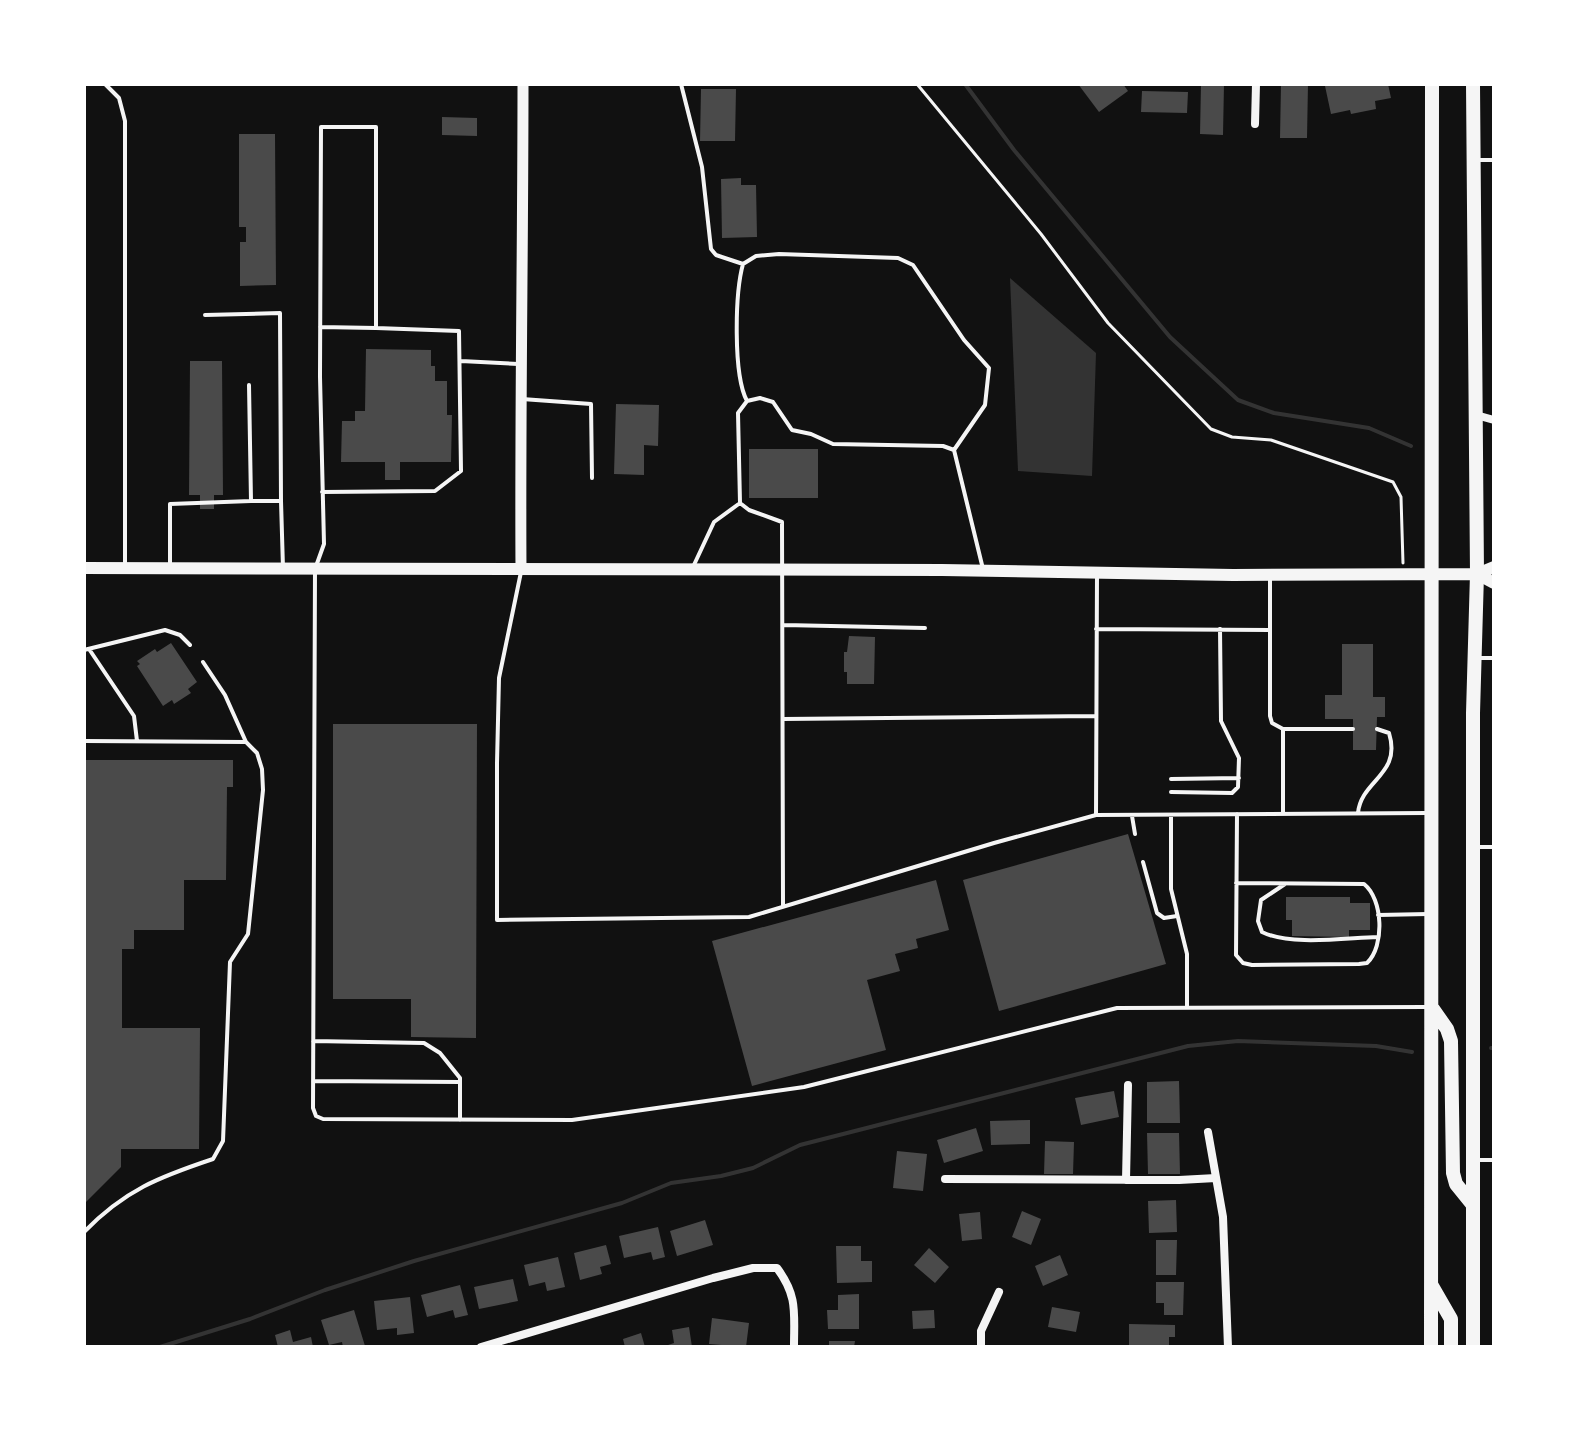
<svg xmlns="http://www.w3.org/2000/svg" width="1578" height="1431" font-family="Cabin,sans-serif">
	<rect width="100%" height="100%" fill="#111"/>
	<path fill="#333" d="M 1010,278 L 1096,353 L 1092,476 L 1018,471 Z"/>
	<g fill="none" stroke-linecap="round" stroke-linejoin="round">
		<path stroke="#333" stroke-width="4" d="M 965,84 L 1014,150 L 1170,337 L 1238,400 L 1274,413 L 1369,428 L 1411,446
			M 1491,1048 L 1494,1048
			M 160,1347 L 250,1319 L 325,1290 L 414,1261 L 622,1203 L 671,1183 L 721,1176 L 753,1168 L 800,1145 L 1188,1046 L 1238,1041 L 1376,1046 L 1412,1052"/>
	</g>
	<path fill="#4a4a4a" d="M 1078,84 L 1123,84 L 1128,91 L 1099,112 Z
		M 1201,84 L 1224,84 L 1223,135 L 1200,134 Z
		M 1281,84 L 1308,84 L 1307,138 L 1280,138 Z
		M 1337,84 L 1388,84 L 1391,98 L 1375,101 L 1376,109 L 1351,114 L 1350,110 L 1331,114 L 1325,86 Z
		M 701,89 L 736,89 L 735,141 L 700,141 Z
		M 1142,91 L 1188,92 L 1187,113 L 1141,112 Z
		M 442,117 L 477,118 L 477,136 L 442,135 Z
		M 239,134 L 275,134 L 276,285 L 240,286 L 240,242 L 246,242 L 246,227 L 239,227 Z
		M 741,178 L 741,185 L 756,185 L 757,237 L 722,238 L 721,179 Z
		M 366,349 L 431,350 L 431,366 L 435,366 L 435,381 L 447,381 L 447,415 L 452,415 L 451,462 L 400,462 L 400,480 L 385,480 L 385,462 L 341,462 L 342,421 L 355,421 L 355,411 L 365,411 Z
		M 190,361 L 222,361 L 223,495 L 214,495 L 214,509 L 200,509 L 200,495 L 189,495 Z
		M 616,404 L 659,405 L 658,446 L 644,445 L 644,475 L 614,474 Z
		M 749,449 L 818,449 L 818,498 L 749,498 Z
		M 849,636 L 875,637 L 874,684 L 847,684 L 847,672 L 844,672 L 844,652 L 847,652 Z
		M 171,643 L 197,682 L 188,689 L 191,693 L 174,704 L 172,700 L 163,706 L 137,666 L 140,664 L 137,661 L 155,649 L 157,652 Z
		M 1342,644 L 1373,644 L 1373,697 L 1385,697 L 1385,717 L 1377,717 L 1376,750 L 1353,750 L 1353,719 L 1325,719 L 1325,695 L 1342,695 Z
		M 333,724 L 477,724 L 476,1038 L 411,1037 L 411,999 L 333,999 Z
		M 84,760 L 233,760 L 233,787 L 227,787 L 226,880 L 184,880 L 184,930 L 134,930 L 134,949 L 122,949 L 122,1028 L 200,1028 L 199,1149 L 121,1149 L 121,1167 L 84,1204 Z
		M 1128,834 L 1166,964 L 999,1011 L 963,880 Z
		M 936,880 L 949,930 L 916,939 L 918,948 L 895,954 L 900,971 L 867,980 L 886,1050 L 752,1086 L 712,941 Z
		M 1286,897 L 1350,897 L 1350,903 L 1370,903 L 1370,930 L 1349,930 L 1349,937 L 1292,936 L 1292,920 L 1286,920 Z
		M 1179,1081 L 1180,1123 L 1147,1123 L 1147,1082 Z
		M 1114,1091 L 1119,1117 L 1081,1125 L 1075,1098 Z
		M 1030,1120 L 1030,1144 L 991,1145 L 990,1121 Z
		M 976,1128 L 983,1151 L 944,1163 L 937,1140 Z
		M 1147,1133 L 1179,1133 L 1180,1174 L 1148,1174 Z
		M 1045,1141 L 1074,1142 L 1073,1174 L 1044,1174 Z
		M 897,1151 L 927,1154 L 923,1191 L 893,1188 Z
		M 1176,1200 L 1177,1232 L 1149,1233 L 1148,1201 Z
		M 1022,1211 L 1041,1219 L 1031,1245 L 1012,1237 Z
		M 980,1212 L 982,1239 L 962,1241 L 959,1214 Z
		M 705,1220 L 713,1245 L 677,1256 L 670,1231 Z
		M 658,1227 L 665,1257 L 653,1260 L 651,1252 L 624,1258 L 619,1236 Z
		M 1156,1240 L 1177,1240 L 1176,1275 L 1156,1275 Z
		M 606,1245 L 611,1264 L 600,1267 L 602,1274 L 580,1280 L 574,1253 Z
		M 836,1246 L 861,1246 L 861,1261 L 872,1261 L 872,1282 L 837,1283 Z
		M 929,1248 L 949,1267 L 935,1283 L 914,1265 Z
		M 1060,1255 L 1068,1275 L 1043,1286 L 1035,1266 Z
		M 558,1257 L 565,1287 L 547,1291 L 545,1282 L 529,1286 L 524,1265 Z
		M 513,1279 L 518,1301 L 479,1309 L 474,1287 Z
		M 1156,1282 L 1184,1282 L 1183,1315 L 1164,1315 L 1164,1303 L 1156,1303 Z
		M 460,1285 L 468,1315 L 455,1318 L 453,1310 L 427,1317 L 421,1295 Z
		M 859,1294 L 859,1329 L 828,1329 L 827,1310 L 838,1310 L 838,1295 Z
		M 410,1297 L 414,1333 L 397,1335 L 397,1328 L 377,1330 L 374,1301 Z
		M 1052,1307 L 1080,1312 L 1076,1332 L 1048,1327 Z
		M 354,1310 L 365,1346 L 343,1347 L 342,1342 L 329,1345 L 321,1320 Z
		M 934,1310 L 935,1328 L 913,1329 L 912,1311 Z
		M 712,1318 L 749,1323 L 746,1347 L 709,1344 Z
		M 1129,1324 L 1175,1325 L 1175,1337 L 1169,1337 L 1169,1347 L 1129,1347 Z
		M 689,1327 L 692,1347 L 662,1347 L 674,1343 L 672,1330 Z
		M 290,1330 L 293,1342 L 311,1337 L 313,1347 L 278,1347 L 275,1335 Z
		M 641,1333 L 645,1347 L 625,1347 L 623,1339 Z
		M 829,1341 L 855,1341 L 854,1347 L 829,1347 Z"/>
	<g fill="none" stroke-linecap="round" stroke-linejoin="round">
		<path stroke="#f5f5f5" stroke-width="3" d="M 917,84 L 1041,234 L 1108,323 L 1211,429 L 1232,437 L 1271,440 L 1393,482 L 1401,497 L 1403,563"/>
		<path stroke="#f5f5f5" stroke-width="4" d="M 105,84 L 119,98 L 125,121 L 125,566
			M 681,84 L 702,167 L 711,249 L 716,255 L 743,264
			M 1476,160 L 1494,160
			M 205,315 L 280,313 L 281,501
			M 320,327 L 376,328
			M 461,361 L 518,364
			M 522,399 L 591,404 L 592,478
			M 747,401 C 733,375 735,293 743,264 L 756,256 L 779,254 L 898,258 L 913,265 L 964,340 L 989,368 L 985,405 L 954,450
			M 322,492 L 435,491 L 461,471 L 459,331 L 376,328 L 376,127 L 321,127 L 320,377 L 324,544 L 315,569 L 313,1108 L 316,1116 L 323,1119 L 572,1120 L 804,1087 L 1117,1008 L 1426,1007
			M 251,501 L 281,501 L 283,568
			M 170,566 L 170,504 L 251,501 L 249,385
			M 693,567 L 714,522 L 740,503
			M 521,572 L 499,678 L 497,763 L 497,920 L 749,917 L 994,843 L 1096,815 L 1427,813
			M 1270,576 L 1270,716 L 1272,723 L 1283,729 L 1283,814
			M 784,625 L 925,628
			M 1096,629 L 1270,630
			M 89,649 L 134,716 L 137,741
			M 84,650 L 165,630 L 180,635 L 190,645
			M 1476,658 L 1494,658
			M 783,719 L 1095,716
			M 1283,729 L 1353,729
			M 84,741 L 246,742
			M 1171,779 L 1239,778
			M 1171,792 L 1232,793 L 1238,787 L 1239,758 L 1221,721 L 1220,629
			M 1358,813 C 1361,780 1402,775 1389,733 L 1377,729
			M 1096,815 L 1097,574
			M 1171,815 L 1171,889 L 1187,954 L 1187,1007
			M 1132,816 L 1135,834
			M 1475,847 L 1494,847
			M 1143,862 L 1157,913 L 1164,918 L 1177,916
			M 1236,883 L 1364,884 C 1383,899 1385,946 1367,963 L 1359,964 L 1252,965 L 1243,963 L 1236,955 L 1237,814
			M 1285,884 L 1261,900 L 1258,921 L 1262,932 C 1290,946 1345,938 1377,937
			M 783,905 L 782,522 L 749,510 L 740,503 L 738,413 L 747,401 L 760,398 L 773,402 L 792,430 L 811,434 L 833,444 L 943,446 L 954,450 L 983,569
			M 1378,915 L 1428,914
			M 313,1041 L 424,1043 L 440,1053 L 460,1078 L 460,1120
			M 313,1081 L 460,1082
			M 1476,1160 L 1494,1160
			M 84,1232 C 125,1190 159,1177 213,1159 L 223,1141 L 230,962 L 248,934 L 263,790 L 262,769 L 257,753 L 246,742 L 225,695 L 203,662"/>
		<path stroke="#f5f5f5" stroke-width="8" d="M 1255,124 L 1256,84
			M 1476,415 L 1494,420
			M 1208,1132 L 1223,1217 L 1228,1347
			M 945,1179 L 1179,1180 L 1216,1178
			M 1126,1180 L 1128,1085
			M 481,1347 L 713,1278 L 753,1268 L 777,1268 C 798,1296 794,1313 794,1347
			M 981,1347 L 981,1331 L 999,1292"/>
		<path stroke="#f5f5f5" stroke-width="11" d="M 521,569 C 520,407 523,246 523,84"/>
		<path stroke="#f5f5f5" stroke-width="12" d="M 84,568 L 942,570 L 1233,575 L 1477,574 L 1494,567
			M 1477,574 L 1494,583"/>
		<path stroke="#f5f5f5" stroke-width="14" d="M 1433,1009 L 1447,1029 L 1451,1041 L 1453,1173 L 1456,1184 L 1473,1205
			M 1432,1286 L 1451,1319 L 1451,1347
			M 1431,1347 L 1432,84
			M 1473,1347 L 1473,713 L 1477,574 L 1473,84"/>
	</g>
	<rect width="1578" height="1431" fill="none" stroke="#ffffff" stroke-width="172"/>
</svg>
